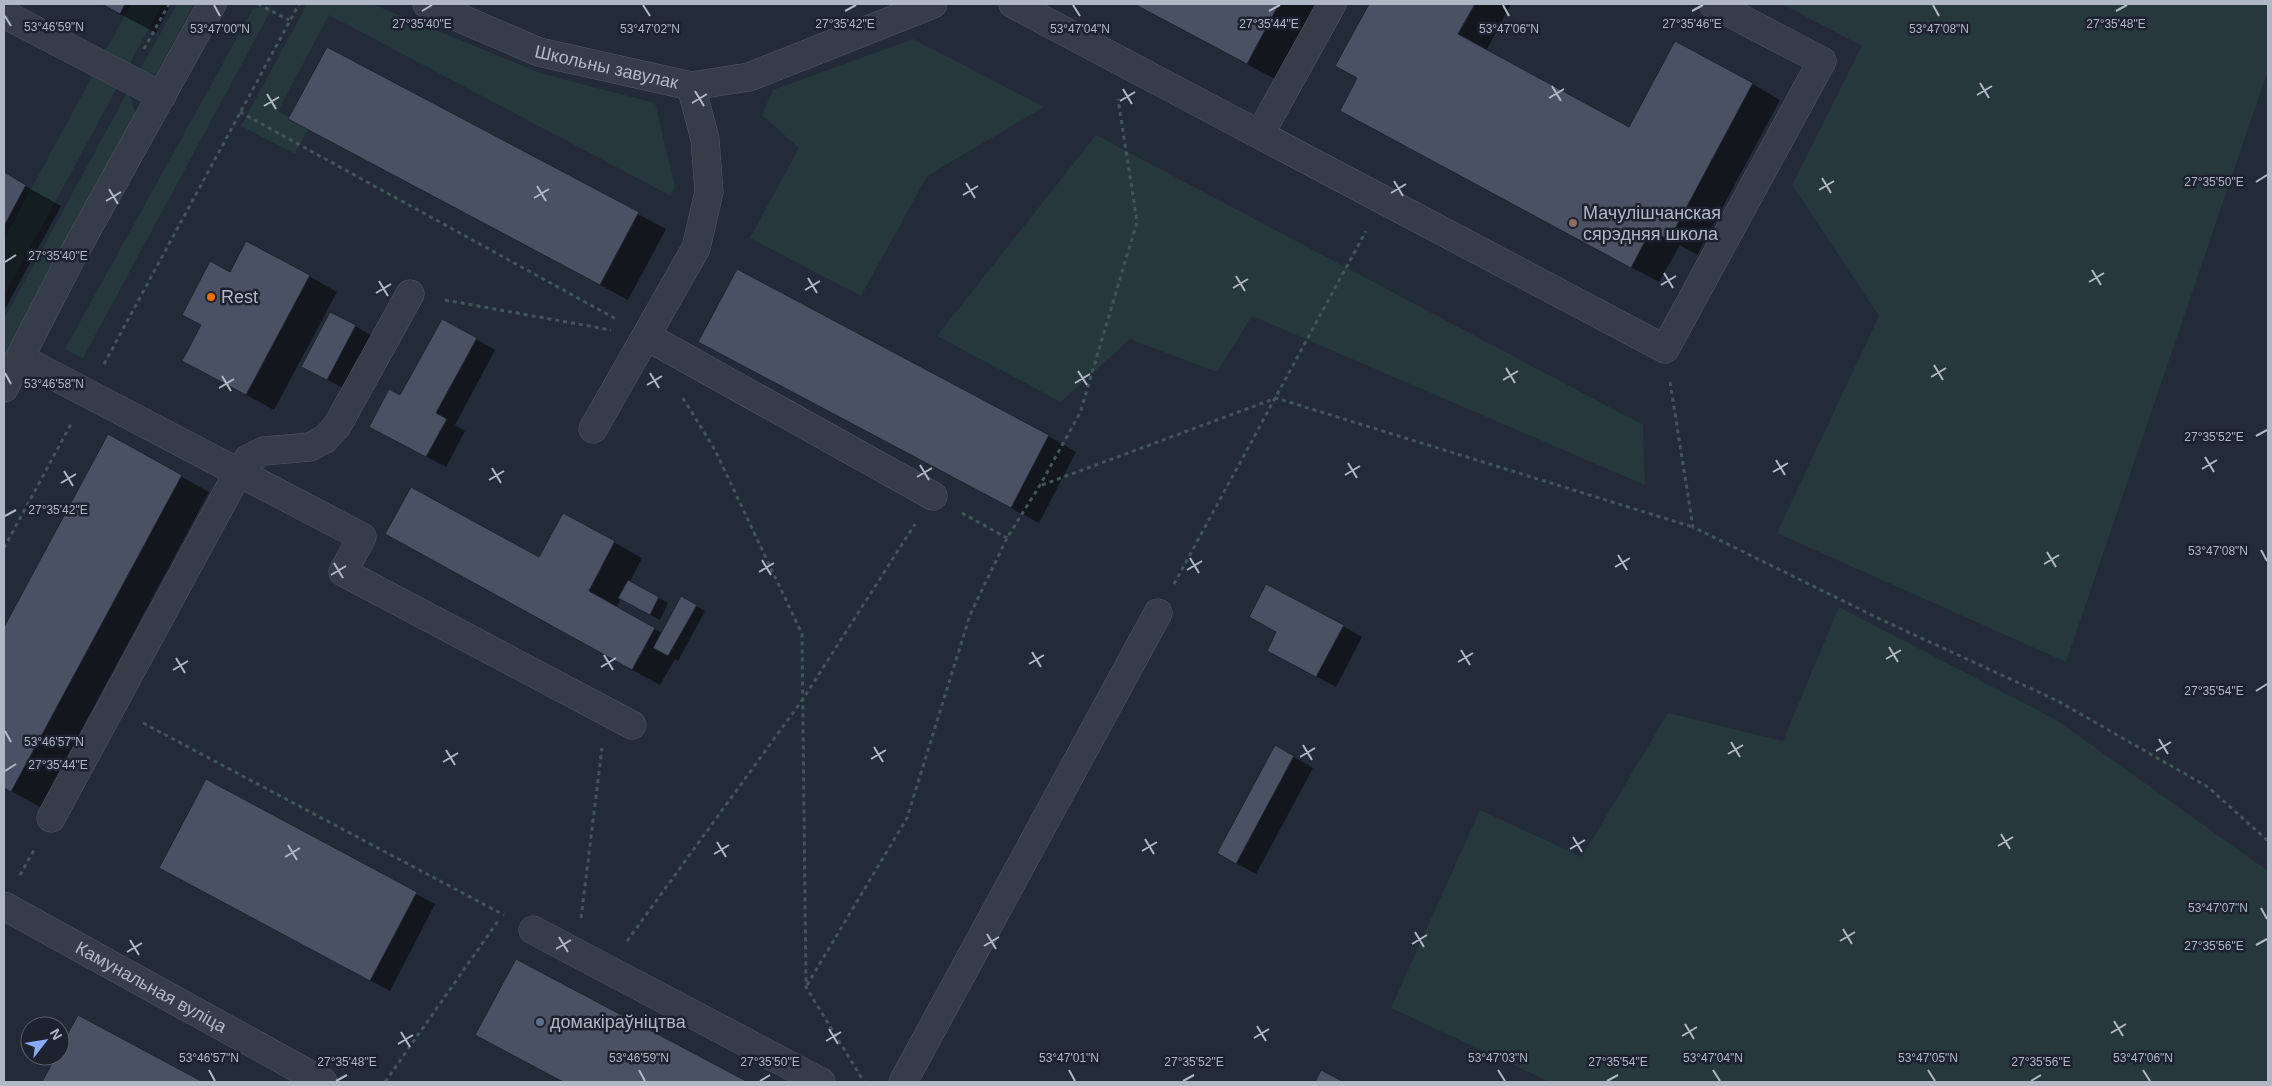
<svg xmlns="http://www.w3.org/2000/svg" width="2272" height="1086" font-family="Arial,sans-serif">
	<rect width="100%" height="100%" fill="#232b39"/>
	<path fill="#26383b" d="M 131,4 L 162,4 L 128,67 L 104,54 Z
		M 177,4 L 194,4 L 156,74 L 139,71 Z
		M 307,4 L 372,4 L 543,74 L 655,103 L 675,187 L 671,196 L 329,15 L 278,111 L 309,128 L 295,154 L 241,126 Z
		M 1782,4 L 2268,4 L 2268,70 L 2066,662 L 1777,533 L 1879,316 L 1792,185 L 1862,46 Z
		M 273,6 L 83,358 L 65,349 L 253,9 Z
		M 913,39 L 1044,107 L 927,176 L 861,296 L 750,238 L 799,148 L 762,115 L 773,90 Z
		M 94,73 L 118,86 L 4,296 L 4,239 Z
		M 128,91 L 136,114 L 4,359 L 4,319 Z
		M 1096,135 L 1643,425 L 1645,485 L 1252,316 L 1217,372 L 1130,339 L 1061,402 L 937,336 Z
		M 1839,607 L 2058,721 L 2268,871 L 2268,1082 L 1550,1082 L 1391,1008 L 1480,810 L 1582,857 L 1668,713 L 1783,741 Z"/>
	<path fill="#0007" d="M 101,4 L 171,4 L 156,33 Z
		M 1134,4 L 1315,4 L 1275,79 Z
		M 1370,4 L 1511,4 L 1486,51 L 1629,128 L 1753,84 L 1780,100 L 1697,255 L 1680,245 L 1659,282 L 1369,126 L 1358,78 L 1337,66 Z
		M 327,48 L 666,229 L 628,300 L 290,119 Z
		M 4,174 L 61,206 L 4,311 Z
		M 230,274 L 309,276 L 337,292 L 274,410 L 184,361 Z
		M 331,313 L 375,337 L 347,390 L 322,377 Z
		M 443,320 L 495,350 L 455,425 L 465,431 L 446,467 L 390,437 L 401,397 Z
		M 728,358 L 1048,436 L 1076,452 L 1039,523 Z
		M 108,436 L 209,492 L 40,807 L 4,787 L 4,630 Z
		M 564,514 L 642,558 L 630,582 L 668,603 L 660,620 L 621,599 L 616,607 L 662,633 L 682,597 L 705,611 L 678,661 L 675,659 L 660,685 L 414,550 L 539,559 Z
		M 1343,626 L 1362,637 L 1336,687 L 1287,661 L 1277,632 Z
		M 1294,757 L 1313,768 L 1256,874 L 1218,853 Z
		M 206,781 L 435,904 L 390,991 L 179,879 Z
		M 516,960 L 745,1082 L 563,1082 L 477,1035 Z
		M 78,1017 L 200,1082 L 43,1082 L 57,1056 L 60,1056 L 60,1051 Z"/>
	<path fill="#495162" stroke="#1e2430" d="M 102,4 L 125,4 L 120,14 Z
		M 1134,4 L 1279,4 L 1247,64 Z
		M 1369,4 L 1475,4 L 1458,34 L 1629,127 L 1675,41 L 1753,83 L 1669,240 L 1651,230 L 1631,268 L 1340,111 L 1357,78 L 1335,66 Z
		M 327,47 L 639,212 L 600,285 L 288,119 Z
		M 4,172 L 26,185 L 4,226 Z
		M 246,241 L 310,275 L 246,395 L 182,361 L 201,325 L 182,315 L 210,261 L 230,272 Z
		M 737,269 L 1049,435 L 1011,508 L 698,342 Z
		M 330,312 L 356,325 L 327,380 L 301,367 Z
		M 442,319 L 477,338 L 436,413 L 447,419 L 426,457 L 369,427 L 389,389 L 400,395 Z
		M 108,434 L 182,475 L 11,792 L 4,788 L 4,627 Z
		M 411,487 L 539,557 L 563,513 L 615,541 L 589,591 L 655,628 L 632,670 L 385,534 Z
		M 628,580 L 659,597 L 650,615 L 618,598 Z
		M 1266,584 L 1344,625 L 1316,677 L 1267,651 L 1276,632 L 1249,617 Z
		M 681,596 L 697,605 L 668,656 L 653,648 Z
		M 1275,745 L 1294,756 L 1236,864 L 1217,853 Z
		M 206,779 L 417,892 L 370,981 L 159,868 Z
		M 516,959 L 748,1082 L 563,1082 L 475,1035 Z
		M 78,1015 L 203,1082 L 42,1082 L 56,1056 L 60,1056 L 60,1048 Z
		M 1321,1070 L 1344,1082 L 1315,1082 Z"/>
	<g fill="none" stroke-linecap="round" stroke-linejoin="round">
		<defs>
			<g id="minor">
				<path id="s1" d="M 427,4 L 539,52 L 691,86 L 749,77 L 933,4"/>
				<path d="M 1013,4 L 1665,349 L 1822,61 L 1713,4"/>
				<path d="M 4,14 L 162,96"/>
				<path d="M 1260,134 L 1332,4"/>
				<path d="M 646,336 L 933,496"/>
				<path d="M 20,358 L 362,537 L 343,572 L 632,725"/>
				<path d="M 4,388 L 69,262 L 212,4"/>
				<path d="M 593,429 L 696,248 L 709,192 L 705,139 L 691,86"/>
				<path d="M 51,818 L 239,471 L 248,459 L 264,451 L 310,447 L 325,439 L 337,426 L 410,294"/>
				<path id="s2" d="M 4,906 L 323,1082"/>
				<path d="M 533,930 L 821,1082"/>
				<path d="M 903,1082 L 1158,613"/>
			</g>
		</defs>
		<use href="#minor" stroke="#515864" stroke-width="29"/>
		<path stroke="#445559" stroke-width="3" stroke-dasharray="4 4" stroke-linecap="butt" d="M 258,4 L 289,20
			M 144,49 L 169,4
			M 240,112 L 616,319
			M 445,300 L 611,330
			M 104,364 L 299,4
			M 1670,382 L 1693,527 L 1882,620 L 2058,701 L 2208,787 L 2268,841
			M 683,398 L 715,450 L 802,634 L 806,987 L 864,1082
			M 1042,485 L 1276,398 L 1693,527
			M 962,513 L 1007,538
			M 4,548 L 71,424
			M 1174,584 L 1366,231
			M 143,723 L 504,915
			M 20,875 L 35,848
			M 581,918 L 602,748
			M 627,941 L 803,699 L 915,524
			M 807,985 L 907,818 L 970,615 L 1007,538 L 1040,485 L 1080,413 L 1137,222 L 1118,99
			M 385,1082 L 498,921"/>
		<use href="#minor" stroke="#363d49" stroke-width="28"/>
	</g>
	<path fill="none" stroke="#b1b8c5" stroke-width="2" d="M 214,5 L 220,16M 643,5 L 650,16M 1073,5 L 1080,16M 1503,5 L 1509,16M 1933,5 L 1939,16M 422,11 L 432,5M 845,11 L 856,5M 1269,11 L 1280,5M 1692,11 L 1703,5M 2116,11 L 2127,5M 5,16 L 11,26M 1980,83 L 1989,98M 1552,86 L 1561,101M 1123,89 L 1132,104M 695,91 L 704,106M 267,94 L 276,109M 1977,95 L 1992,86M 1549,98 L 1564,89M 1120,101 L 1135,92M 692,103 L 707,94M 264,106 L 279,97M 1822,178 L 1831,193M 1394,181 L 1403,196M 2256,182 L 2267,175M 966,183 L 975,198M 537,186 L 546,201M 109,189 L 118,204M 1819,190 L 1834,181M 1391,193 L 1406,184M 963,195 L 978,186M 534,198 L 549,189M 106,201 L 121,192M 5,262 L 16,255M 2092,270 L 2101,285M 1664,273 L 1673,288M 1236,276 L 1245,291M 808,278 L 817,293M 379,281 L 388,296M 2089,282 L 2104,273M 1661,285 L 1676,276M 1233,288 L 1248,279M 805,290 L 820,281M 376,293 L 391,284M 1934,365 L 1943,380M 1506,368 L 1515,383M 1078,371 L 1087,385M 5,373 L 11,384M 650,373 L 659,388M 222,376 L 231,391M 1931,377 L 1946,368M 1503,380 L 1518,371M 1075,383 L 1090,374M 647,385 L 662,376M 219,388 L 234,379M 2256,436 L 2267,430M 2205,457 L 2214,472M 1776,460 L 1785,475M 1348,463 L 1357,478M 920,465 L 929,480M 492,468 L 501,483M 2202,469 L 2217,460M 64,471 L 73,486M 1773,472 L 1788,463M 1345,475 L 1360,466M 917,477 L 932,468M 489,480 L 504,471M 61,483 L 76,474M 5,516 L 16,510M 2261,550 L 2267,561M 2047,552 L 2056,567M 1618,555 L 1627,570M 1190,558 L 1199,573M 762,560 L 771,575M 334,563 L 343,578M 2044,564 L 2059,555M 1615,567 L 1630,558M 1187,570 L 1202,561M 759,572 L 774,563M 331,575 L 346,566M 1889,647 L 1898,662M 1461,650 L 1470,665M 1032,652 L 1041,667M 604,655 L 613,670M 176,658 L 185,673M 1886,659 L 1901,650M 1458,662 L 1473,653M 1029,664 L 1044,655M 601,667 L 616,658M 173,670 L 188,661M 2256,691 L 2267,684M 5,731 L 11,742M 2159,739 L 2168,754M 1731,742 L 1740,757M 1303,745 L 1312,760M 874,747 L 883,762M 446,750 L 455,765M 2156,751 L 2171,742M 1728,754 L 1743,745M 1300,757 L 1315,748M 871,759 L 886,750M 443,762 L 458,753M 5,771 L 16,764M 2001,834 L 2010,849M 1573,837 L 1582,852M 1145,839 L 1154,854M 717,842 L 726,857M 288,845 L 297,860M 1998,846 L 2013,837M 1570,849 L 1585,840M 1142,851 L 1157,842M 714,854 L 729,845M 285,857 L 300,848M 2261,908 L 2267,919M 1843,929 L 1852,944M 1415,932 L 1424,947M 987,934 L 996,949M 559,937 L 568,952M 130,940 L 139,955M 1840,941 L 1855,932M 1412,944 L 1427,935M 2256,945 L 2267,939M 984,946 L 999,937M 556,949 L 571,940M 127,952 L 142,943M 2114,1021 L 2123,1036M 1685,1024 L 1694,1039M 1257,1026 L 1266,1041M 829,1029 L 838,1044M 401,1032 L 410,1047M 2111,1033 L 2126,1024M 1682,1036 L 1697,1027M 1254,1038 L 1269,1029M 826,1041 L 841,1032M 398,1044 L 413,1035M 209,1070 L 215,1081M 639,1070 L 645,1081M 1069,1070 L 1075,1081M 1498,1070 L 1505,1081M 1713,1070 L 1720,1081M 1928,1070 L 1935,1081M 2143,1070 L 2150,1081M 336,1081 L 347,1075M 760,1081 L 770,1075M 1183,1081 L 1194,1075M 1607,1081 L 1618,1075M 2031,1081 L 2041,1075"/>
	<circle fill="#8d6e63" stroke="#1c222e" stroke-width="2" cx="1573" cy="223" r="5"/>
	<circle fill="#e8710a" stroke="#1c222e" stroke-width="2" cx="211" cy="297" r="5"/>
	<circle fill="#5c6f8a" stroke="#1c222e" stroke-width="2" cx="540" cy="1022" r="5"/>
	<g text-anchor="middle" stroke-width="5" stroke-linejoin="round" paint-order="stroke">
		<g font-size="18" fill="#b1b8c5" stroke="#1c222e">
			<text dy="6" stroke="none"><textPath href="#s1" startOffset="191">Школьны завулак</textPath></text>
			<text dy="6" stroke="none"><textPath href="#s2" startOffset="168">Камунальная вуліца</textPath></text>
		</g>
		<g font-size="18" fill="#b1b8c5" stroke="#1c222e" text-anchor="start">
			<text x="1583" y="219">Мачулішчанская<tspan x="1583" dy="21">сярэдняя школа</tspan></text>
			<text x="221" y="303">Rest</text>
			<text x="550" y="1028">домакіраўніцтва</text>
		</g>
	</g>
	<g font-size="12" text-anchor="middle" fill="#b1b8c5" stroke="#1c222e" stroke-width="5" stroke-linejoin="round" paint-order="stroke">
		<text x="422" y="28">27°35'40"E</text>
		<text x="845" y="28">27°35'42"E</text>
		<text x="1269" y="28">27°35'44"E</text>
		<text x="1692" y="28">27°35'46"E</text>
		<text x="2116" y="28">27°35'48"E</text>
		<text x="54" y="31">53°46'59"N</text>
		<text x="220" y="33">53°47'00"N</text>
		<text x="650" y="33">53°47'02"N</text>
		<text x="1080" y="33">53°47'04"N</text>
		<text x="1509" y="33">53°47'06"N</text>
		<text x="1939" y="33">53°47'08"N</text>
		<text x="2214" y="186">27°35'50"E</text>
		<text x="58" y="260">27°35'40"E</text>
		<text x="54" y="388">53°46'58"N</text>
		<text x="2214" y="441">27°35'52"E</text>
		<text x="58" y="514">27°35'42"E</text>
		<text x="2218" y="555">53°47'08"N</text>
		<text x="2214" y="695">27°35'54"E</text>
		<text x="54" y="746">53°46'57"N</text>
		<text x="58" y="769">27°35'44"E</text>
		<text x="2218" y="912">53°47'07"N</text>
		<text x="2214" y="950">27°35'56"E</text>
		<text x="209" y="1062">53°46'57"N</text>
		<text x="639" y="1062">53°46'59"N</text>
		<text x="1069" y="1062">53°47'01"N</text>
		<text x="1498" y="1062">53°47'03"N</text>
		<text x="1713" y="1062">53°47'04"N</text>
		<text x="1928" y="1062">53°47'05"N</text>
		<text x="2143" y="1062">53°47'06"N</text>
		<text x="347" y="1066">27°35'48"E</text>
		<text x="770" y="1066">27°35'50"E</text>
		<text x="1194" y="1066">27°35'52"E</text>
		<text x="1618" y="1066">27°35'54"E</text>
		<text x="2041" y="1066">27°35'56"E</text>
	</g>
	<rect width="2272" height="1086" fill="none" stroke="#b1b8c5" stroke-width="10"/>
	<g transform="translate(45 1041) rotate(59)"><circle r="24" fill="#1c222e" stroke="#585e6a"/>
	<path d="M0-4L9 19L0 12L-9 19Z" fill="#89abf3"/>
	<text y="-8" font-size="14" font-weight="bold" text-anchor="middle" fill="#b1b8c5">N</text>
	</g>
</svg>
